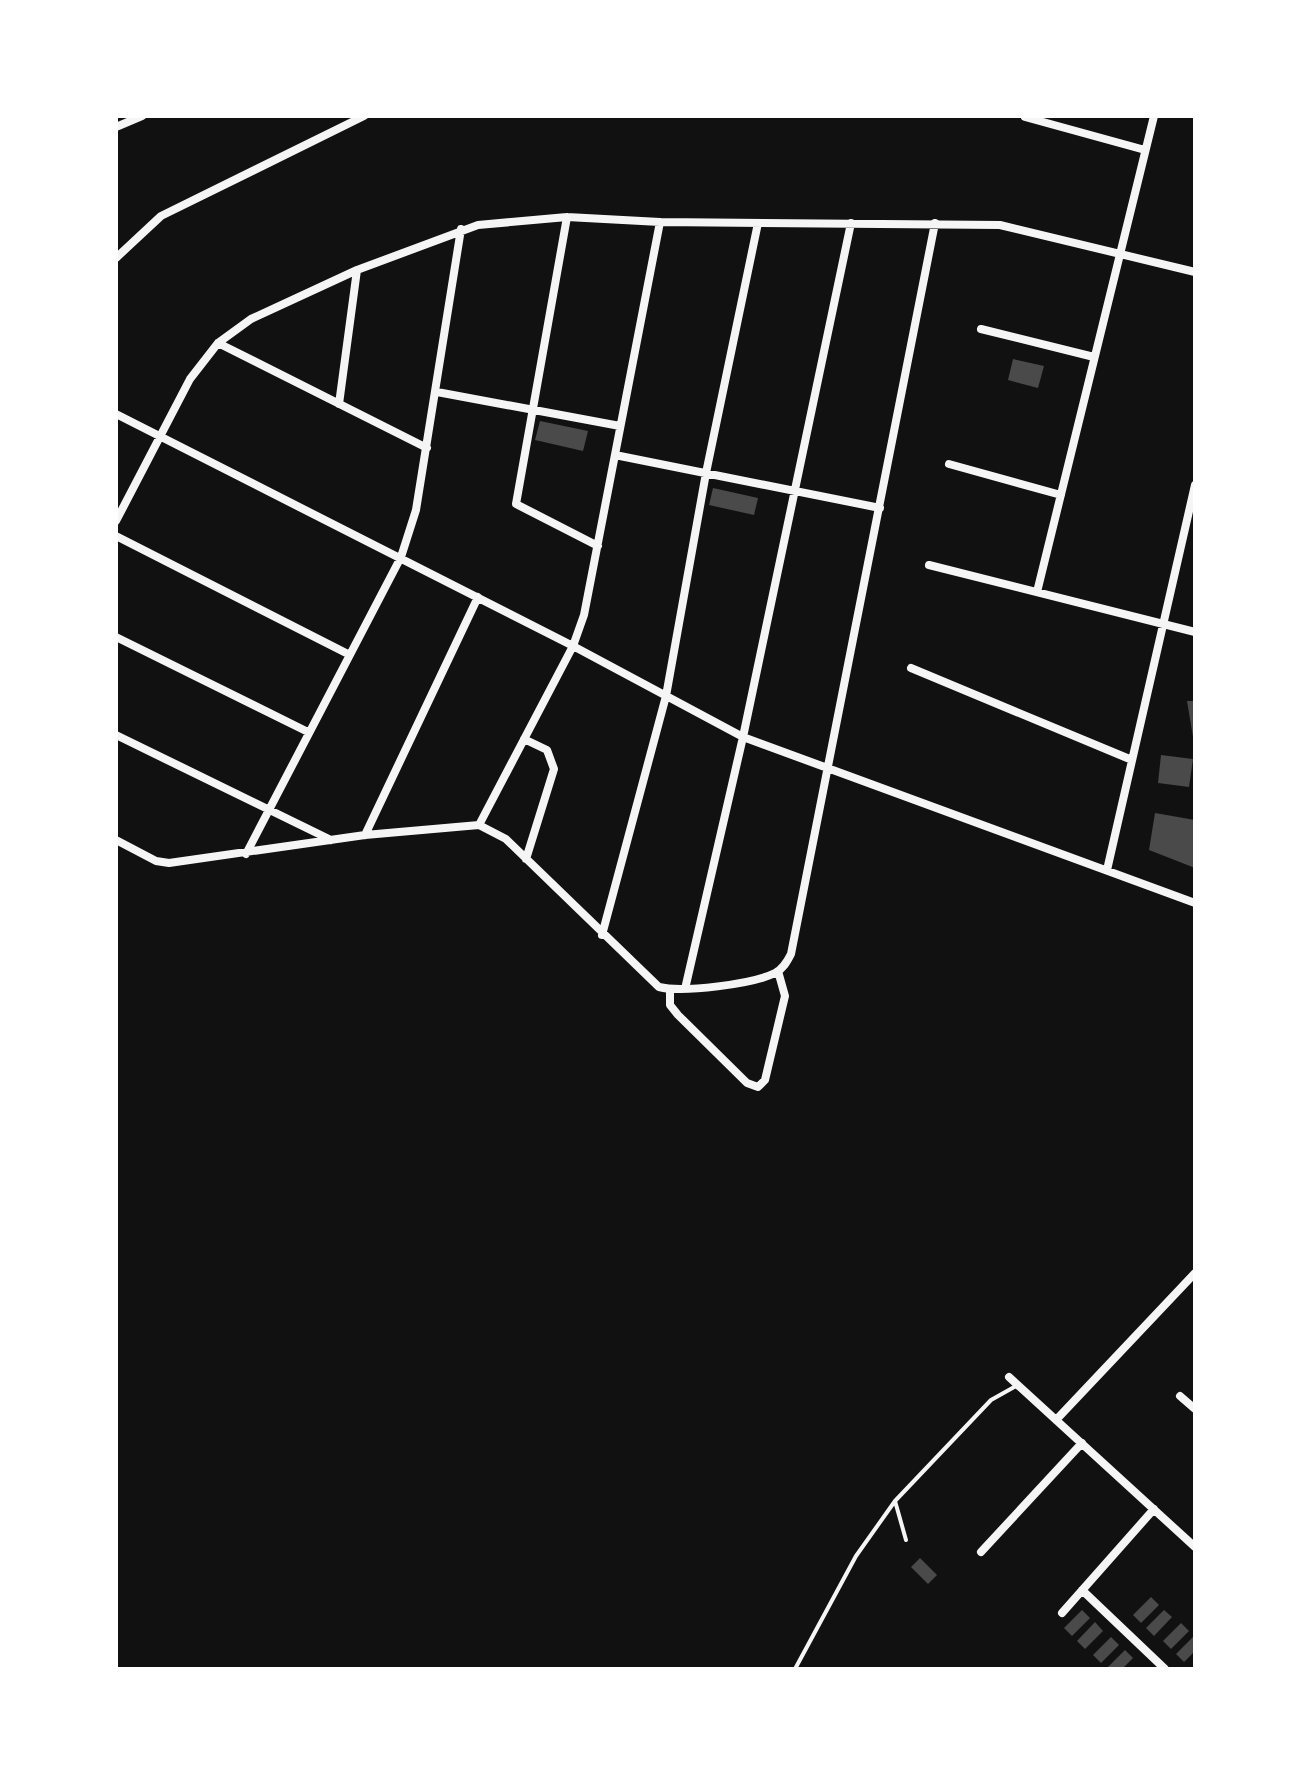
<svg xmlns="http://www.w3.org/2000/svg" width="1311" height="1785" font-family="Quicksand,sans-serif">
	<rect width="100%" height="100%" fill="#111"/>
	<path fill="#4a4a4a" d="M 1013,359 L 1044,366 L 1038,388 L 1008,380 Z
		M 540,421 L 588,431 L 583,451 L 535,440 Z
		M 713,488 L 758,498 L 754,515 L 709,505 Z
		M 1187,701 L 1195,701 L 1195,737 L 1193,737 Z
		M 1161,755 L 1193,759 L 1189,787 L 1158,783 Z
		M 1155,813 L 1195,820 L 1195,868 L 1149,850 Z
		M 920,1558 L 937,1575 L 928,1584 L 911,1567 Z
		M 1151,1597 L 1159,1605 L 1141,1623 L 1133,1615 Z
		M 1082,1610 L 1090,1618 L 1072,1636 L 1064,1628 Z
		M 1164,1610 L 1172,1617 L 1154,1636 L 1146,1628 Z
		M 1095,1622 L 1103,1631 L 1085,1649 L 1077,1641 Z
		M 1181,1623 L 1189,1631 L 1171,1649 L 1163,1641 Z
		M 1195,1635 L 1195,1651 L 1184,1662 L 1176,1654 Z
		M 1111,1637 L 1119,1645 L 1101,1663 L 1093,1655 Z
		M 1125,1650 L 1133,1658 L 1122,1669 L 1106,1669 Z"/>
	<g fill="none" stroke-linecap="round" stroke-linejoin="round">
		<path stroke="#f5f5f5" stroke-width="4" d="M 906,1540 L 895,1501 L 991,1400 L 1016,1386
			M 795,1669 L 856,1556 L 895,1501"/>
		<path stroke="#f5f5f5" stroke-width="8" d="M 1025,117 L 1145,150
			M 116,127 L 142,116
			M 567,217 L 516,504 L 598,546
			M 116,258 L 161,216 L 364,116
			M 981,329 L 1094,357
			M 218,343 L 427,448
			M 437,392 L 620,426
			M 339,404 L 357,270
			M 116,414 L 573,646 L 743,737 L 1195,903
			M 615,455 L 880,508
			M 949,464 L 1061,495
			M 116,521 L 190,379 L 218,343 L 251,319 L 357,270 L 478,225 L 567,217 L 660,222 L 1000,225 L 1195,272
			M 116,536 L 348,654
			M 929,565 L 1195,632
			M 1037,592 L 1154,116
			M 116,637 L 308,732
			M 911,668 L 1132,760
			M 116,735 L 331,840
			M 524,739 L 547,750 L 554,769 L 526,859
			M 479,825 L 573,646 L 584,615 L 660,222
			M 365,835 L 478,597
			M 116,840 L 156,861 L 169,863 L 365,835 L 479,825 L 506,839 L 659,987 C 683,993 753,984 775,973 C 783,969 787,962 791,954 L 935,223
			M 246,854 L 401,557 L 416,510 L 461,229
			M 1107,870 L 1195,485
			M 602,935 L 666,696 L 706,473 L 758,223
			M 685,989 L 743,737 L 851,223
			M 670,990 L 670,1005 L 678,1015 L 747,1083 L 758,1087 L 765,1080 L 785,996 L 778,971
			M 1009,1377 L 1195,1547
			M 1180,1396 L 1195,1409
			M 1056,1420 L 1195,1273
			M 981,1552 L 1082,1443
			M 1082,1590 L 1165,1669
			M 1062,1613 L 1154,1509"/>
	</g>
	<rect width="1311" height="1785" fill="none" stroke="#ffffff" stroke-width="236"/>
</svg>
